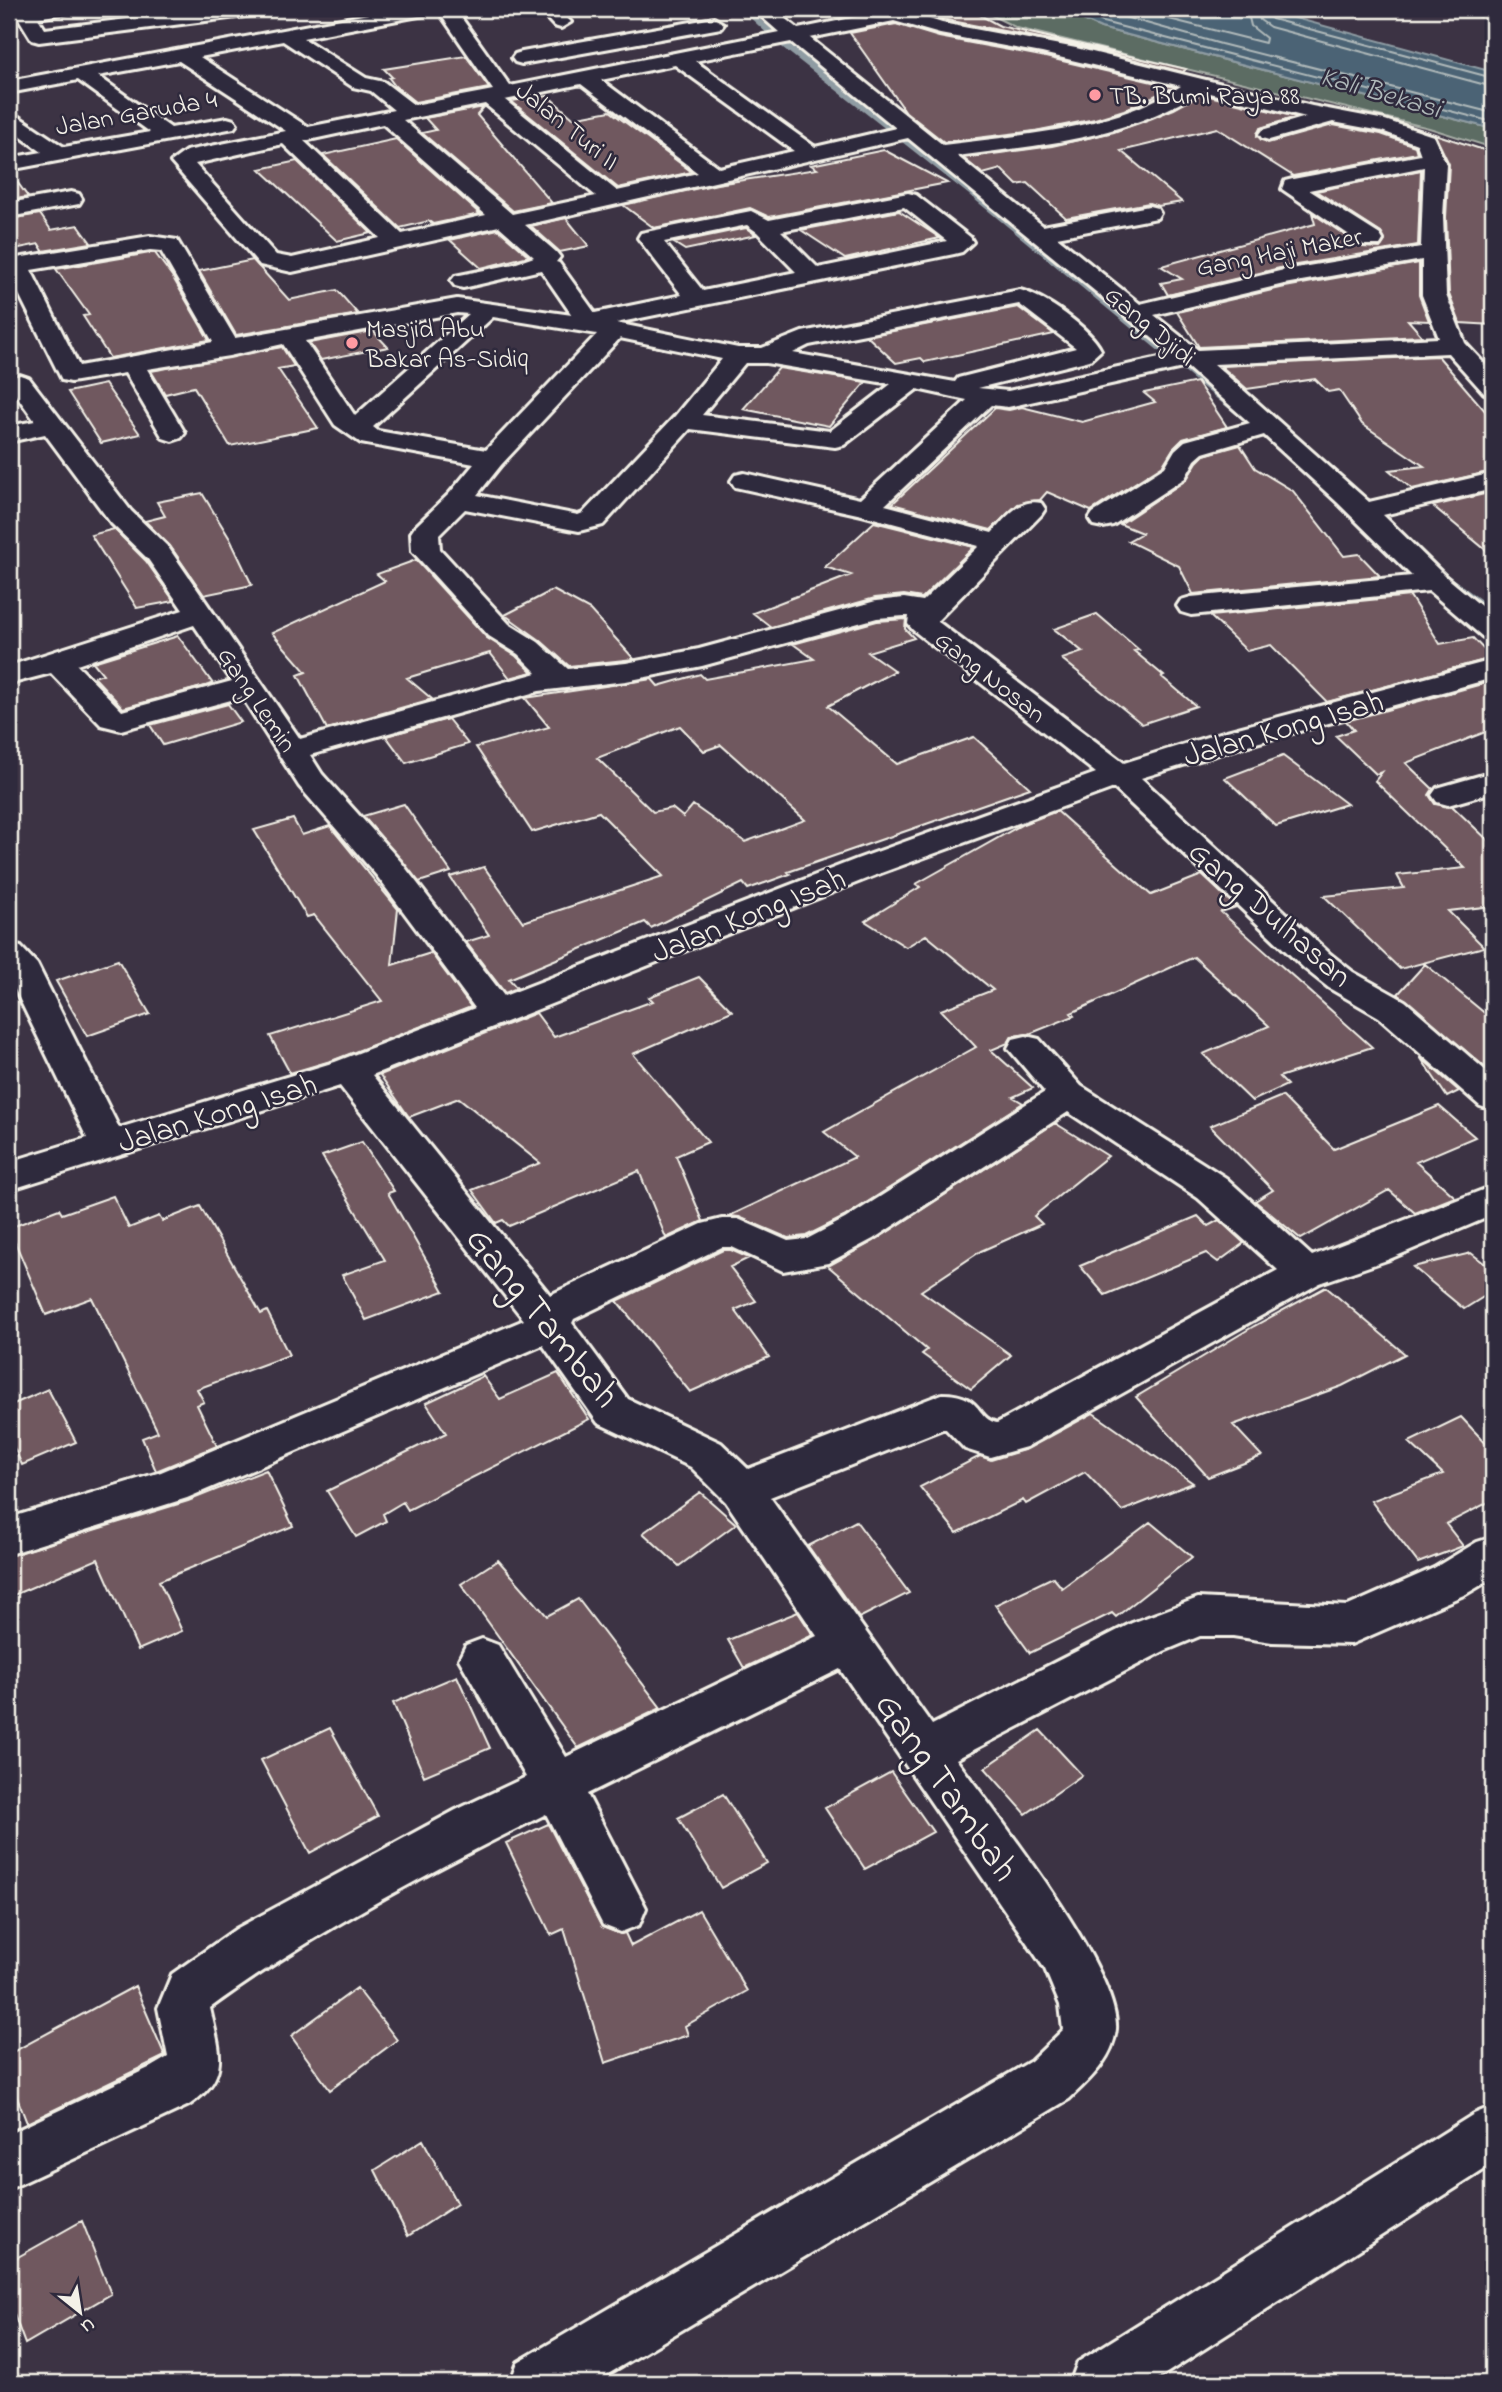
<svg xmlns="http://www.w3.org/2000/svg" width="1502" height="2392" font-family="'Indie Flower',sans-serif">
	<rect width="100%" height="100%" fill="#3c3344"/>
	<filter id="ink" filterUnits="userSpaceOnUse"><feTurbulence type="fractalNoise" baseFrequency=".0143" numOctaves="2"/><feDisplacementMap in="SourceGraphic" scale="14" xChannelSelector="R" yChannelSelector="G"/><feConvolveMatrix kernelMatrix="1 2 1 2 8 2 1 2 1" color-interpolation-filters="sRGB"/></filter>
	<g filter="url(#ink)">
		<path fill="#5b6c64" stroke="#a8aea6" stroke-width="2" d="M 979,9 L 1059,9 L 1101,28 L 1493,129 L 1493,148 L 1429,128 L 1017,28 Z"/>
		<path fill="#4b6475" stroke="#8f9ca3" stroke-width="2" d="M 1059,9 L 1262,9 L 1493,72 L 1493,129 L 1101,28 Z"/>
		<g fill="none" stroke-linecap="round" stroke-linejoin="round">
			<path stroke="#b0b9ba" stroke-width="2" d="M 1076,9 L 1103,22 L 1493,122
				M 1096,9 L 1221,44 L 1493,113
				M 1129,9 L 1265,43 L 1266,38 L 1251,26 L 1247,9
				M 1257,9 L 1260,20 L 1270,27 L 1493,87
				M 1266,9 L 1267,15 L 1272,19 L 1493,78"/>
			<path fill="#8f9ca3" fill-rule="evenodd" d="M 741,9 L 748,9 L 784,40 L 974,190 L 1256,422 L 1256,426 L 1250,426 L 968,194 L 778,44 Z
				M 1431,562 L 1493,609 L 1493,617 L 1427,567 L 1427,563 Z"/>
		</g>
		<path fill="#6f595e" stroke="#f4f1e8" stroke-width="2" fill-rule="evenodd" d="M 969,9 L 1000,26 L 1186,69 L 1183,72 L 1076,45 L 931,17 Z
			M 896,24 L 939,37 L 1041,56 L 1174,87 L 1124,110 L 1095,119 L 1035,131 L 944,142 L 906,112 L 850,33 Z
			M 466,56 L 489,88 L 415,102 L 395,86 L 389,78 L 392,77 L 384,69 Z
			M 1201,94 L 1296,117 L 1260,128 L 1257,136 L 1268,143 L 1333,125 L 1381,134 L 1415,146 L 1417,153 L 1293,176 L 1217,128 L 1121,151 L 1182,202 L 1158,206 L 1149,203 L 1066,218 L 1028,183 L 1017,185 L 1001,169 L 983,174 L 963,158 L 1052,146 L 1114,132 L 1174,109 Z
			M 548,96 L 573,118 L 610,111 L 692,172 L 618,188 L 511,101 Z
			M 484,107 L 477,115 L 552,203 L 513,211 L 422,133 L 436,130 L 425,118 Z
			M 1392,120 L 1493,153 L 1493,325 L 1460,323 L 1449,294 L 1446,217 L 1449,164 L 1435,135 Z
			M 396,139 L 480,214 L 433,224 L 429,221 L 400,228 L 323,155 Z
			M 884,150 L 947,183 L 769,217 L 750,208 L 654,228 L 623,205 L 717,184 L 817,169 L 811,165 Z
			M 297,161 L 371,233 L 337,241 L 260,169 Z
			M 1421,170 L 1418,245 L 1284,267 L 1168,295 L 1161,283 L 1182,279 L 1161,266 L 1315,224 L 1312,213 L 1363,247 L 1380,248 L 1385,241 L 1381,233 L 1316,191 Z
			M 9,172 L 10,172 L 28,197 L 9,200 Z
			M 899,211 L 940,238 L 845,259 L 801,230 Z
			M 40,214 L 51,230 L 78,225 L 91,243 L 43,251 L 39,244 L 9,250 L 9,219 Z
			M 566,218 L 589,246 L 560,252 L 531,226 Z
			M 746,228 L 756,235 L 685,250 L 674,243 Z
			M 498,229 L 529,256 L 481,268 L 450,240 Z
			M 150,253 L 155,253 L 172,276 L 209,340 L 110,358 L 83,316 L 89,315 L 56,269 Z
			M 253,260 L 289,300 L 337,290 L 358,314 L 236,335 L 199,271 Z
			M 1419,263 L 1419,295 L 1429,321 L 1408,320 L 1422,336 L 1199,347 L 1177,312 L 1285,287 Z
			M 1018,307 L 1054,334 L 925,362 L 921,358 L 896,363 L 867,336 Z
			M 373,331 L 388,347 L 321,360 L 309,343 Z
			M 282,347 L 294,366 L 278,369 L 318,428 L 230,446 L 194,387 L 165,394 L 151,371 Z
			M 1438,356 L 1493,420 L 1493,471 L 1412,489 L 1389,470 L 1424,466 L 1362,424 L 1339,390 L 1328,392 L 1315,379 L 1247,389 L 1221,366 Z
			M 779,368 L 866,382 L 829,426 L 743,409 Z
			M 1197,382 L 1227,427 L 1183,439 L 1173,449 L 1163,465 L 1091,511 L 1047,492 L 1040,500 L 1018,504 L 991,530 L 892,504 L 995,408 L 1009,410 L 1022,407 L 1082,422 L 1155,402 L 1144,393 Z
			M 105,384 L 140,434 L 101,443 L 68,392 Z
			M 1240,445 L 1255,468 L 1293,491 L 1344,556 L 1359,554 L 1380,576 L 1193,594 L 1179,566 L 1128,541 L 1142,533 L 1120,524 L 1186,480 L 1197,462 L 1204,455 Z
			M 1493,492 L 1493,556 L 1433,506 Z
			M 202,493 L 230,539 L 252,585 L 204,595 L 170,546 L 145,521 L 165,516 L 157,502 Z
			M 874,522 L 974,547 L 922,598 L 904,595 L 875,598 L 771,627 L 753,613 L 851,575 L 825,567 Z
			M 114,529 L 146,561 L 174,601 L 137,608 L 91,535 Z
			M 416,560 L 487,638 L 516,656 L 532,672 L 510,678 L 490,653 L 407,678 L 432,699 L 327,729 L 298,675 L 306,672 L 272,633 L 385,581 L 377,574 Z
			M 553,590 L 590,610 L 634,659 L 569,666 L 540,640 L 505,615 Z
			M 1410,596 L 1440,644 L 1473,638 L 1492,658 L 1327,702 L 1271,645 L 1247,651 L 1210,616 Z
			M 1097,614 L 1139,650 L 1134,651 L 1164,676 L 1162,677 L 1196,706 L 1142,724 L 1062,659 L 1083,652 L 1054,629 Z
			M 906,619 L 905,629 L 914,638 L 868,652 L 895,671 L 828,706 L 897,764 L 974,737 L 1030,788 L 788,872 L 790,874 L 748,889 L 743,883 L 651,928 L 645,922 L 509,979 L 517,988 L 505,993 L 466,942 L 489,935 L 450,877 L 484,867 L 523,922 L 663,876 L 599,812 L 532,832 L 476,747 L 549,727 L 525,698 L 652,679 L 658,686 L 700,674 L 705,679 L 814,659 L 793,644 L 877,621 ZM 680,726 L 704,751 L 721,745 L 805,820 L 745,842 L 693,805 L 683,817 L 672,808 L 653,812 L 597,758 Z
			M 178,636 L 213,684 L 123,708 L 94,677 L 103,674 L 93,662 Z
			M 1493,681 L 1493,729 L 1406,763 L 1433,789 L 1429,795 L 1435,804 L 1452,806 L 1493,845 L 1493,906 L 1448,911 L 1484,947 L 1400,969 L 1324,896 L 1404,888 L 1397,875 L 1465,868 L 1375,781 L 1382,772 L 1376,774 L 1336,736 L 1354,730 L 1346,721 Z
			M 228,704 L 241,722 L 163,745 L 150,725 Z
			M 448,719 L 468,744 L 406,763 L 386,736 Z
			M 1283,756 L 1347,804 L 1276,826 L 1225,778 Z
			M 404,804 L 451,872 L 419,882 L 363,816 Z
			M 1057,811 L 1151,895 L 1202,875 L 1236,907 L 1221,912 L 1372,1047 L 1279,1077 L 1287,1085 L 1252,1101 L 1203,1054 L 1269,1026 L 1194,957 L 1071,1013 L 1074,1016 L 1029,1034 L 1012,1036 L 1008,1043 L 991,1050 L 1033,1088 L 1013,1097 L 1023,1103 L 844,1217 L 806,1236 L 788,1238 L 739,1217 L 729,1216 L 855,1157 L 824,1132 L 976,1047 L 941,1010 L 993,990 L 926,935 L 906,947 L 865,921 L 920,887 L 916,884 L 1023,824 Z
			M 293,819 L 302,835 L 330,826 L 398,909 L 392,965 L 431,953 L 471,1007 L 334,1060 L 290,1073 L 270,1036 L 382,1001 L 314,915 L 307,917 L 254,830 Z
			M 118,960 L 150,1014 L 87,1036 L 56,981 Z
			M 1425,964 L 1493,1020 L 1493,1074 L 1398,994 Z
			M 699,977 L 732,1011 L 633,1054 L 708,1142 L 676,1156 L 703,1221 L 666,1238 L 639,1171 L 509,1226 L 503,1220 L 496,1223 L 472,1190 L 540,1163 L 459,1098 L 409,1117 L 380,1075 L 536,1013 L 554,1037 L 653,1001 L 649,997 Z
			M 1420,1057 L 1459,1091 L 1447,1097 Z
			M 1282,1096 L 1334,1149 L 1439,1106 L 1475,1137 L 1416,1162 L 1455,1197 L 1415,1213 L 1389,1190 L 1301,1239 L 1255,1201 L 1273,1190 L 1210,1126 Z
			M 1055,1123 L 1108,1156 L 1034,1216 L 1042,1224 L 981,1251 L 921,1291 L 1011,1355 L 971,1389 L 922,1354 L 927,1350 L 828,1266 L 874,1241 Z
			M 362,1142 L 394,1191 L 388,1193 L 444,1291 L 366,1320 L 342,1275 L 385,1260 L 322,1156 Z
			M 113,1196 L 129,1228 L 159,1216 L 162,1221 L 200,1206 L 261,1314 L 267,1311 L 289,1355 L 197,1389 L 204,1402 L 197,1405 L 217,1446 L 156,1471 L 142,1438 L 158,1432 L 92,1298 L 46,1315 L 9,1228 L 59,1209 L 62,1214 Z
			M 1198,1216 L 1208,1226 L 1219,1220 L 1244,1243 L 1218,1262 L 1206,1253 L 1105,1295 L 1080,1266 Z
			M 723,1250 L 731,1250 L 749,1258 L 730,1267 L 756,1301 L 735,1310 L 769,1357 L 690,1392 L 617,1301 Z
			M 1471,1253 L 1493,1270 L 1493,1291 L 1464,1309 L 1413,1267 Z
			M 1326,1287 L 1405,1354 L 1342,1386 L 1233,1425 L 1262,1456 L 1208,1477 L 1136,1397 L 1254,1326 Z
			M 558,1373 L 589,1419 L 408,1510 L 403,1502 L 383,1514 L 386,1521 L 356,1537 L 327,1491 L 446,1433 L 426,1403 L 483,1376 L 500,1399 Z
			M 48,1389 L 76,1442 L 22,1465 L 9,1437 L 9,1406 Z
			M 1093,1413 L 1193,1483 L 1122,1511 L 1085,1472 L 1026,1504 L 1023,1500 L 957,1533 L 920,1487 L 980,1456 L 991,1460 L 1027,1449 Z
			M 1461,1417 L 1493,1451 L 1493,1500 L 1446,1524 L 1463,1546 L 1418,1563 L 1371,1501 L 1443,1474 L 1409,1442 Z
			M 266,1470 L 293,1526 L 159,1581 L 182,1631 L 138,1650 L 98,1559 L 9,1597 L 9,1556 L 188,1501 Z
			M 700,1492 L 736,1524 L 679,1566 L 643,1533 Z
			M 856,1521 L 909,1593 L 859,1618 L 808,1546 Z
			M 1150,1522 L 1192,1557 L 1116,1617 L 1112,1613 L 1030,1653 L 995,1605 L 1053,1577 L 1062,1588 Z
			M 498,1560 L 547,1616 L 578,1599 L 661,1708 L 578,1748 L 461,1584 Z
			M 798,1612 L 813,1635 L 744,1668 L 728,1640 Z
			M 457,1676 L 490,1748 L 424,1776 L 393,1703 Z
			M 330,1728 L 378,1816 L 310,1853 L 261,1760 Z
			M 1040,1730 L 1082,1775 L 1026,1814 L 985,1768 Z
			M 891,1772 L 933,1832 L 865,1869 L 825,1808 Z
			M 723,1794 L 767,1863 L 721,1888 L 678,1818 Z
			M 548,1824 L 602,1927 L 620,1934 L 625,1933 L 631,1946 L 699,1910 L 747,1991 L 685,2026 L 688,2035 L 605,2063 L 564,1929 L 551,1935 L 506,1843 Z
			M 135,1986 L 165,2056 L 27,2123 L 9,2077 L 9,2054 Z
			M 357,1988 L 397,2040 L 330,2090 L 291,2036 Z
			M 423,2140 L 457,2204 L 408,2236 L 375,2170 Z
			M 82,2221 L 111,2294 L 25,2344 L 9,2301 L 9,2262 Z"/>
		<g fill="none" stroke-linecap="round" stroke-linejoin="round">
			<defs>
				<path id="minor" d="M 24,9 L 69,9 L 67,13 L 38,18 L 45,29 L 210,9 L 262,9 L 253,15 L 39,42 L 32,40 L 16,14 Z
					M 395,9 L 433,9 L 424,15 L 303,38 L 366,78 L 384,82 L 414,105 L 493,90 L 437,9 L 455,9 L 510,86 L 779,32 L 753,9 L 773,9 L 798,29 L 876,13 L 873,9 L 898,9 L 942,23 L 1076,48 L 1312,106 L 1385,120 L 1433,136 L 1446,164 L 1443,217 L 1446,295 L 1465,343 L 1493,373 L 1493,396 L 1484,393 L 1448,353 L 1214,364 L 1369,502 L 1493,473 L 1493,489 L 1383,515 L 1445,576 L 1493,616 L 1493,640 L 1483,637 L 1429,591 L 1191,615 L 1181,612 L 1177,606 L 1181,600 L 1191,597 L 1412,576 L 1337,502 L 1264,435 L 1203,453 L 1195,460 L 1185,478 L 1113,525 L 1103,527 L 1093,525 L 1089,519 L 1093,513 L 1165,467 L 1175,450 L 1185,441 L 1250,423 L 1187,367 L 1008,407 L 991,405 L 885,505 L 992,533 C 1006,518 1019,498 1041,503 L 1045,509 L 1041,515 L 937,621 L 1124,763 L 1223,732 L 1493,660 L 1493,678 L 1245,746 L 1141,778 L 1329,953 L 1353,972 L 1405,1001 L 1493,1077 L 1493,1110 L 1480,1106 L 1379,1017 L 1329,988 L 1305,969 L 1114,788 L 881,873 L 372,1075 L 550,1295 L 702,1224 L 722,1219 L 738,1219 L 788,1241 L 807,1239 L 845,1219 L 1045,1092 L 1008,1048 L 1013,1039 L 1026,1036 L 1039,1039 L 1081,1086 L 1226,1178 L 1312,1256 L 1493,1186 L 1493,1215 L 1387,1260 L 1320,1283 L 1026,1447 L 990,1457 L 965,1449 L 945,1428 L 770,1497 L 932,1725 L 1132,1623 L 1198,1598 L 1348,1606 L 1434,1568 L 1477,1542 L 1493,1537 L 1493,1578 L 1466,1594 L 1351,1644 L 1272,1642 L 1233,1636 L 1200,1636 L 1164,1651 L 956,1759 C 994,1812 1120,1969 1116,2029 C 1113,2059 1089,2080 1069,2099 L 593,2383 L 510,2383 L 518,2362 L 1031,2061 L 1063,2030 L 1060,2005 L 1045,1969 L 840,1669 L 587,1794 L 646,1908 L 639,1925 L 621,1932 L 603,1925 L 546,1814 C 431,1871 314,1932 210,2008 C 219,2051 232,2076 189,2105 L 9,2189 L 9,2134 L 151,2067 L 168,2057 L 158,2008 L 172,1974 L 236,1929 L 456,1810 L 526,1777 L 459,1659 L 466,1645 L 482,1639 L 498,1645 L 566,1757 L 817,1636 L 726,1502 L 691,1467 L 598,1423 L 543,1345 L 187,1498 L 9,1554 L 9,1518 L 161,1472 L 524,1320 L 340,1086 L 9,1190 L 9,1162 L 87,1138 L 9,977 L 9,944 L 21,947 L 37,964 L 119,1128 L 335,1062 L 475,1008 L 377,876 L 299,786 L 242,697 L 121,730 L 101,725 L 51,673 L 9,684 L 9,666 L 183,610 L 148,559 L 111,523 L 45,434 L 9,442 L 9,426 L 35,421 L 9,385 L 11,378 L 20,375 L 29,378 L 131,511 L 168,547 L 300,739 L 537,673 L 518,654 L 489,636 L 412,551 L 411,533 L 415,527 L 449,494 L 474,464 L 361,443 L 335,425 L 283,344 L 229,356 L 147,369 L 185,433 L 181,438 L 172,441 L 163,438 L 125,373 L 71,382 L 62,380 L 9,274 L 9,260 L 17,258 L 150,236 L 177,240 L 235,338 L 457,299 L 572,315 L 541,270 L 463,288 L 455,286 L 451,281 L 455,276 L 514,264 L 534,257 L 499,226 L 292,272 L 260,265 L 171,162 L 186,151 L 286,131 L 179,61 L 98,76 L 171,128 L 227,118 L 234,120 L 237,124 L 234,128 L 9,170 L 9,158 L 42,152 L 9,128 L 9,113 L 16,115 L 64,147 L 150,132 L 78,80 L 9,93 L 9,81 ZM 894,21 L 940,34 L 1042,53 L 1181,86 C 1109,131 1025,134 943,145 L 810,38 ZM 283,41 L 353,87 L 371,91 L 394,110 L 308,127 L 200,57 ZM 791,42 L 896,128 L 815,147 L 695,61 ZM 675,65 L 794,151 L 719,168 L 601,80 ZM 581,84 L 698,173 L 617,191 L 505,100 ZM 1201,91 L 1306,117 L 1262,130 L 1259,134 L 1262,138 L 1269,140 L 1333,122 L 1382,131 L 1417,144 L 1421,155 L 1293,179 L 1285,181 L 1282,189 L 1364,245 L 1380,245 L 1383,240 L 1380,235 L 1309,190 L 1424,167 L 1421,247 L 1284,270 L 1140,304 L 1057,237 L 1157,218 L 1160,213 L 1157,208 L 1149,206 L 1043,226 L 957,156 C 1042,145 1127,138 1201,91 ZM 485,104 L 596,196 L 512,214 L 403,120 ZM 383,124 L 486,215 L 402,234 L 304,141 ZM 908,138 L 1173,355 L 1008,391 L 978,388 L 1090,360 L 1101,350 C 1090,328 1044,296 1020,290 L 802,332 L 762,348 L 738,348 L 616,323 L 954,254 L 962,252 L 973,242 L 970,237 L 916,195 L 908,193 L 769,220 L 751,211 L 641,233 L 638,238 L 682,295 L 595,313 L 559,263 L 556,262 L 560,257 L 556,252 L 525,225 ZM 283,144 L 380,238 L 292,258 L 276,255 L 195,164 ZM 904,207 L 947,241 L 818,268 L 781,231 ZM 747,225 L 757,232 L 796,272 L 703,291 L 664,242 ZM 150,250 L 161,251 L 213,342 L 79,366 L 31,270 ZM 1422,260 L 1422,295 L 1439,338 L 1198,350 L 1154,315 L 1284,284 ZM 1019,304 L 1076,348 L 958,378 L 955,382 L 793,353 L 809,345 ZM 457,313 L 469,314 L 355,416 L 305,341 ZM 493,317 L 597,334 L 486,450 L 378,431 L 373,427 ZM 620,338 L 722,359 L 675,416 L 583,513 L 578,515 L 477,495 L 501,465 ZM 745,363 L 766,363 L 891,384 L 830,431 L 702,415 ZM 917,389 L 967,400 L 860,499 L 744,473 L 735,475 L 731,481 L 735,487 L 862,515 L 979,546 L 923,601 L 904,598 L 876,601 L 699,649 L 626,663 L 568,669 L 538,642 L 509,624 L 440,549 L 439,535 L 465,509 L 579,531 L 603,525 L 690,429 L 835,447 L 844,445 ZM 904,616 L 909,616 L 908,624 L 913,630 L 1096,773 L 857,859 L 504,996 L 401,862 L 322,774 L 310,755 L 539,691 L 626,681 L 702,666 L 877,618 ZM 194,625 L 232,681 L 122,711 L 77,665 ZM 1068,1112 L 1198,1198 L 1278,1270 L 997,1423 C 975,1418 983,1394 942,1394 L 748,1469 L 721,1443 L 628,1399 L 572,1323 L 574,1319 L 722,1247 L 732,1247 L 783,1271 L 828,1263 L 873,1239 Z
					M 538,9 L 558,9 L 571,22 L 561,28 L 554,26 Z
					M 1472,9 L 1493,9 L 1493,18 L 1474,13 Z
					M 714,18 L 724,24 L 721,28 L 522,64 L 515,62 L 512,58 L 515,54 L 522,52 Z
					M 71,192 L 79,194 L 82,199 L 79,204 L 9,217 L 9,203 Z
					M 1493,772 L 1493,792 L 1448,805 L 1437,802 L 1432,795 L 1437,788 Z
					M 1493,2106 L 1493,2164 L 1151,2383 L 1070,2383 L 1078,2362 L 1474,2114 Z"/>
			</defs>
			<use href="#minor" stroke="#f4f1e8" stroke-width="6"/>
			<use href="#minor" fill="#2f2a3d" fill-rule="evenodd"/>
		</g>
	</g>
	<g fill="#ff9aa2" stroke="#2f2a3d" stroke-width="2.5">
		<circle cx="1095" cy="95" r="7"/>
		<circle cx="352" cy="343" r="7"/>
	</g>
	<g text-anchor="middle" stroke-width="5" stroke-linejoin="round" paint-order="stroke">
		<g font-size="26" fill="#f4f1e8" stroke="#2f2a3d" text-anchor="start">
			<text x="1109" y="104">TB. Bumi Raya 88</text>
			<text x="366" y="337">Masjid Abu<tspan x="366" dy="30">Bakar As-Sidiq</tspan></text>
		</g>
		<g font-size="26" fill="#f4f1e8" stroke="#2f2a3d">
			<text transform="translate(136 112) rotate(-10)" y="9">Jalan Garuda 4</text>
			<text transform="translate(568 125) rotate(39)" y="9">Jalan Turi II</text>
			<text transform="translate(1279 251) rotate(-11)" y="9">Gang Haji Maker</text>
			<text transform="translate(1151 325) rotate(40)" y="9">Gang Djidi</text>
			<text transform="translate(991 676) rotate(38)" y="9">Gang Nosan</text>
			<text transform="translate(258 699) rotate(56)" y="9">Gang Lemin</text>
		</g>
		<g font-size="28" font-style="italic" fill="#b0b9ba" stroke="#2f2a3d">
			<text transform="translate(1381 91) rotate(16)" y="10">Kali Bekasi</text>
		</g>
		<g font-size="32" fill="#f4f1e8" stroke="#2f2a3d">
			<text transform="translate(1283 727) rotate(-16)" y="11">Jalan Kong Isah</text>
			<text transform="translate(1271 913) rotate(41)" y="11">Gang Dulhasan</text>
			<text transform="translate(748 914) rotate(-22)" y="11">Jalan Kong Isah</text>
			<text transform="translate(217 1112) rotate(-17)" y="11">Jalan Kong Isah</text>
		</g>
		<g font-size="38" fill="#f4f1e8" stroke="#2f2a3d">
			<text transform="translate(544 1316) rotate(51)" y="13">Gang Tambah</text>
			<text transform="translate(948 1786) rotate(55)" y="13">Gang Tambah</text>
		</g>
	</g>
	<rect width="1502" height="2392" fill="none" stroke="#2f2a3d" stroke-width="35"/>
	<rect x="18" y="18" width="1467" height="2357" fill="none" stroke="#f4f1e8" stroke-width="2.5" filter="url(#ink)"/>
	<g transform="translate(80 2312) rotate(150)" stroke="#2f2a3d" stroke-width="5" paint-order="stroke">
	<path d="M0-5L12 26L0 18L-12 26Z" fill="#f4f1e8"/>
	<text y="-10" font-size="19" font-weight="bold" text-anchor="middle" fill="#f4f1e8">U</text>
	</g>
</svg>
